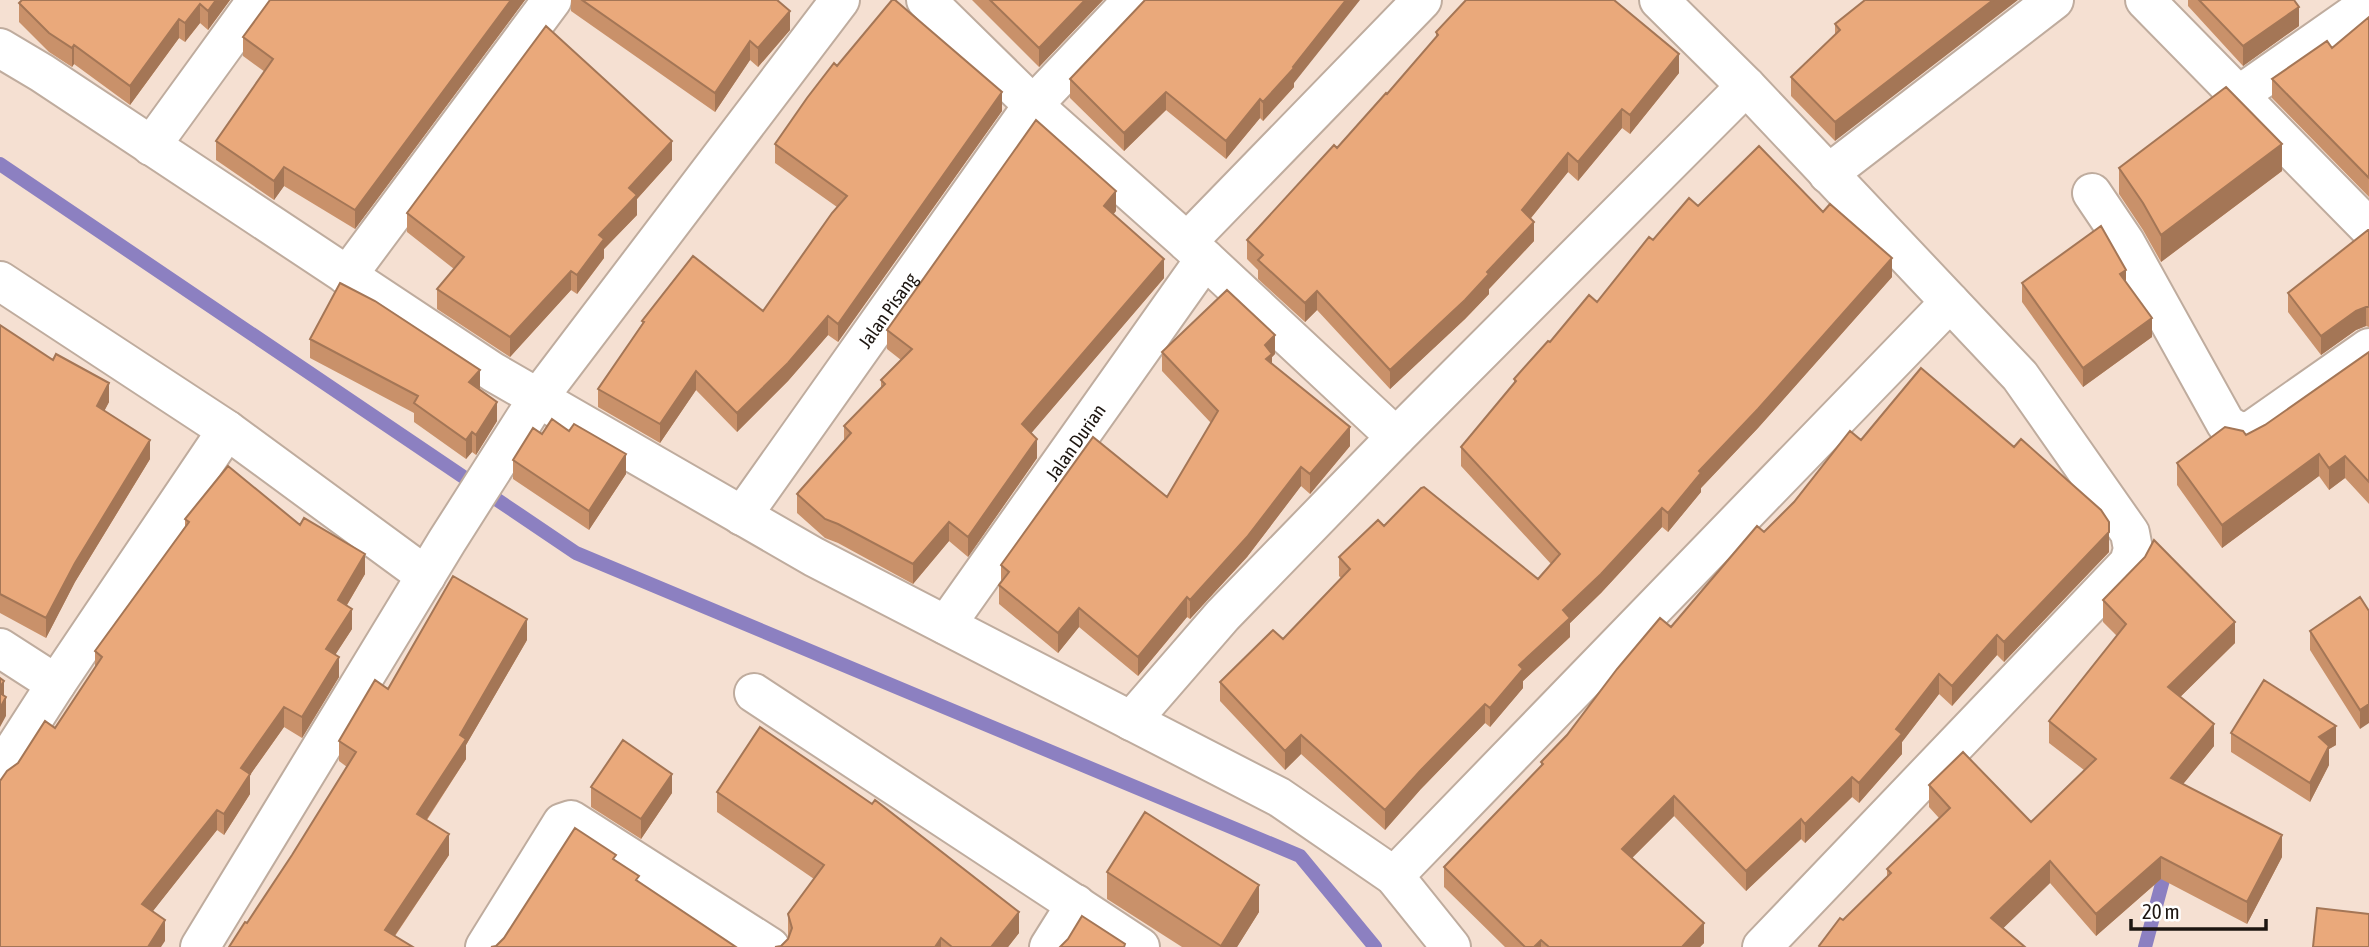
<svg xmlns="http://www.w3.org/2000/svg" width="2369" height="947" font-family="'Asap Condensed',sans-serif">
	<rect width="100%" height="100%" fill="#f5e0d2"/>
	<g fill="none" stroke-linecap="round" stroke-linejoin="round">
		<path stroke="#8c80c1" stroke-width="14" d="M 0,164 L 576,553 L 1300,856 L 1375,947
			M 2145,947 L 2167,865"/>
		<defs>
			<g id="street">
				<path d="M 926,0 L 1033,105 L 1187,242 L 1396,437"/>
				<path d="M 1659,0 L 1746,86 L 2020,376 L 2130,533 L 2133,549 L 2129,563 L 1762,947"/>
				<path d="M 2145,0 L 2369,228"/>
				<path d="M 0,48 L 42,73 L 493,372 L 814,557 L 1279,797 L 1394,876 L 1451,947"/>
				<path d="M 2239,95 L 2369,4"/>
				<path d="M 151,146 L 257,0"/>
				<path d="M 1828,174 L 2054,0"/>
				<path d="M 2092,193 L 2125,242 L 2226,424 L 2239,432 L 2252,430 L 2369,348"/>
				<path d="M 1187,242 L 1422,0"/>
				<path d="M 347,276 L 552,0"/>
				<path d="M 0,281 L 227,430 L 426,576"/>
				<path id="s1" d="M 742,516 L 1033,105 L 1133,0"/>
				<path id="s2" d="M 946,625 L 1205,259"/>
				<path d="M 0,648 L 56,684"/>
				<path d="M 754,693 L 1140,947"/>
				<path d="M 1131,721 L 1223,615 L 1396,437 L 1746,86"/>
				<path d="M 0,771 L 56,684 L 227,430"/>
				<path d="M 1394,876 L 1950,302"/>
				<path d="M 200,947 L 447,541 L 538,398 L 840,0"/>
				<path d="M 485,947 L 562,823 L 571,820 L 770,947"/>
				<path d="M 1049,947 L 1076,904"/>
			</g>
		</defs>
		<use href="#street" stroke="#bfac9e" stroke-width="42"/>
		<use href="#street" stroke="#fff" stroke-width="38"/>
	</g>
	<path fill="#c9916a" d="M 230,0 L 208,30 L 200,23 L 185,42 L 179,38 L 130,105 L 74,64 L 72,67 L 49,52 L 19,22 L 19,3 Z
		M 270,0 L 525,0 L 355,229 L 284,186 L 274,200 L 216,160 L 216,141 L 265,72 L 243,56 L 243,37 Z
		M 571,0 L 779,0 L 778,1 L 790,30 L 758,67 L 750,60 L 715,112 L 571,11 Z
		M 972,0 L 1103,0 L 1039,67 Z
		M 1865,0 L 1835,141 L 1791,96 L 1791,77 L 1835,35 L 1835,24 Z
		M 2188,0 L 2294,0 L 2299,26 L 2243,66 L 2188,6 Z
		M 2369,17 L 2369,197 L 2272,98 L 2272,79 L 2332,48 Z
		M 1436,32 L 1679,73 L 1630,134 L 1622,128 L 1578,181 L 1568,172 L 1531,218 L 1534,241 L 1489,289 L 1489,294 L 1465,319 L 1390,389 L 1317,310 L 1305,322 L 1258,279 L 1258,270 L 1247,259 L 1247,240 L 1337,148 L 1387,94 L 1436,37 Z
		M 837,66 L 1002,111 L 838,342 L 828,335 L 788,381 L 737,432 L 696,390 L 660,443 L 598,407 L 598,389 L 642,324 L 642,321 L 763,311 L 837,207 L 775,163 L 775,144 Z
		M 1070,79 L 1294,83 L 1294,87 L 1263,121 L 1260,118 L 1226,159 L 1166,110 L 1124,151 L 1070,98 Z
		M 672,160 L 637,199 L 637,215 L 604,249 L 604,258 L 577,294 L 571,290 L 510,357 L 437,309 L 437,289 L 454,269 L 407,232 L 407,213 Z
		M 2119,168 L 2282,171 L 2161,262 L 2143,230 L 2119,194 Z
		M 1698,206 L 1823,212 L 1892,277 L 1758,428 L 1701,488 L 1701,492 L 1668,532 L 1662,527 L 1601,593 L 1570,623 L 1570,637 L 1523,681 L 1523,688 L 1490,727 L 1485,723 L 1420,790 L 1385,830 L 1301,754 L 1285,770 L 1220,701 L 1220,682 L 1283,639 L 1341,578 L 1339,576 L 1339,557 L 1384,526 L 1538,579 L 1551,564 L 1461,466 L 1461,447 L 1514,383 L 1514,379 L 1550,342 L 1597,302 L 1653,240 Z
		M 1116,211 L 1113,214 L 1164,278 L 1031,433 L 1037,458 L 968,557 L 949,541 L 913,584 L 838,543 L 825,538 L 797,513 L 797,494 L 844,440 L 844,426 L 881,389 L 881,380 L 901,360 L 887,349 L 887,330 Z
		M 2369,230 L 2369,327 L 2366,326 L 2356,330 L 2321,355 L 2288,312 L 2288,293 Z
		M 2126,282 L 2152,337 L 2083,387 L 2022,302 L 2022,283 Z
		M 0,325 L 109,402 L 104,411 L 150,459 L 75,582 L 46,638 L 0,613 Z
		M 310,339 L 480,390 L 497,421 L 476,455 L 472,452 L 466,459 L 414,422 L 414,413 L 310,358 Z
		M 1162,352 L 1275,354 L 1272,357 L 1272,364 L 1350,446 L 1310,494 L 1301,486 L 1247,557 L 1190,619 L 1187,617 L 1138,676 L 1079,627 L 1058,653 L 999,604 L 999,585 L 1001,582 L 1001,565 L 1167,497 L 1211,423 L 1162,371 Z
		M 2369,352 L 2369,504 L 2345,478 L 2329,490 L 2319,476 L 2222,548 L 2177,485 L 2177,463 L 2246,435 L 2265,425 Z
		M 542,434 L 626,474 L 589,530 L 513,479 L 513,460 Z
		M 1861,440 L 2109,552 L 2004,662 L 1997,655 L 1952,706 L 1939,694 L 1902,742 L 1902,754 L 1859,803 L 1852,797 L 1805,843 L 1801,839 L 1746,891 L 1674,816 L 1632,858 L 1704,943 L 1700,947 L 1505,947 L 1444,887 L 1444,867 L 1541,767 L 1541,762 L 1671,627 L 1764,532 Z
		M 185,519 L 300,525 L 365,574 L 347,605 L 352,629 L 335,655 L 339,677 L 302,738 L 284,727 L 250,775 L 250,794 L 224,835 L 217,830 L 152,912 L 165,941 L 18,763 L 55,728 L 95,668 L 95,651 L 185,527 Z
		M 2103,600 L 2235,643 L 2180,697 L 2214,746 L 2183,784 L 2282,857 L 2247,924 L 2161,879 L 2096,936 L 2050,883 L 2003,928 L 2025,947 L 1819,947 L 1819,946 L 1843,920 L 1887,877 L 1887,869 L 1939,818 L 1929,807 L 1929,785 L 2031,822 L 2084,770 L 2049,743 L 2049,721 L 2117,636 L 2103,622 Z
		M 2369,611 L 2360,729 L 2310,650 L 2310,631 Z
		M 527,640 L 466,745 L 466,759 L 427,820 L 449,855 L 395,936 L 247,923 L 292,855 L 347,767 L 339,761 L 339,741 L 388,689 Z
		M 2231,733 L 2336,745 L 2329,749 L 2329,765 L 2310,802 L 2231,752 Z
		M 591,787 L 672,793 L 641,839 L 591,807 Z
		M 717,792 L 1019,933 L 1008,947 L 775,947 L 781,946 L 788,939 L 788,914 L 814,879 L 717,812 Z
		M 1107,872 L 1259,912 L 1237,947 L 1182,947 L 1107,899 Z"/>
	<path fill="#a47656" d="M 216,0 L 230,0 L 208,30 L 208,11 Z
		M 511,0 L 525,0 L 355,229 L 355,210 Z
		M 1085,0 L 1103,0 L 1039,67 L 1039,48 Z
		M 1346,0 L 1360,0 L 1294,83 L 1294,87 L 1263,121 L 1263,102 Z
		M 1993,0 L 2018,0 L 1835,141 L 1835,122 Z
		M 200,4 L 200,23 L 185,42 L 185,23 Z
		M 2299,7 L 2299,26 L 2243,66 L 2243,46 Z
		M 790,11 L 790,30 L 758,67 L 758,48 Z
		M 179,19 L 179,38 L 130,105 L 130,86 Z
		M 750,41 L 750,60 L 715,112 L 715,93 Z
		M 74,45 L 74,64 L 72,67 L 72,48 Z
		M 1679,54 L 1679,73 L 1630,134 L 1630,115 Z
		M 1002,92 L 1002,111 L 838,342 L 838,324 Z
		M 1166,92 L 1166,110 L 1124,151 L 1124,133 Z
		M 1260,99 L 1260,118 L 1226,159 L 1226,141 Z
		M 1622,109 L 1622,128 L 1578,181 L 1578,162 Z
		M 672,141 L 672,160 L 637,199 L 637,215 L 604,249 L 604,258 L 577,294 L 577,275 L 599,235 L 629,188 Z
		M 2282,144 L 2282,171 L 2161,262 L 2161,235 Z
		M 1568,153 L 1568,172 L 1522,229 L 1522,210 Z
		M 284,167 L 284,186 L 274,200 L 274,181 Z
		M 1116,191 L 1116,211 L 1104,226 L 1104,206 Z
		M 1534,222 L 1534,241 L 1489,289 L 1489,294 L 1465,319 L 1390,389 L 1390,370 L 1487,272 Z
		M 1892,258 L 1892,277 L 1758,428 L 1701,488 L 1701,492 L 1668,532 L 1668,513 L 1699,471 Z
		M 1164,259 L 1164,278 L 1022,444 L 1022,424 Z
		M 2126,270 L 2126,289 L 2120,274 Z
		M 571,271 L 571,290 L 510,357 L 510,337 Z
		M 1317,291 L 1317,310 L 1305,322 L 1305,303 Z
		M 2366,307 L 2366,326 L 2356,330 L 2321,355 L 2321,336 L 2356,311 Z
		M 828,316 L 828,335 L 788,381 L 737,432 L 737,413 Z
		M 2152,318 L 2152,337 L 2083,387 L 2083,368 Z
		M 1275,335 L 1275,354 L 1272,357 L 1272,373 L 1266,379 L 1265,345 Z
		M 480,370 L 480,389 L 469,382 Z
		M 696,371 L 696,390 L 660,443 L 660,424 Z
		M 109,383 L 109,402 L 97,425 L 97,406 Z
		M 497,402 L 497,421 L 476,455 L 476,435 Z
		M 1350,427 L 1350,446 L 1310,494 L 1310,474 Z
		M 472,432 L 472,452 L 466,459 L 466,440 Z
		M 1037,439 L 1037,458 L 968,557 L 968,537 Z
		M 150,440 L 150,459 L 75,582 L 46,638 L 46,618 L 75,563 Z
		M 626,454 L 626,474 L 589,530 L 589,511 Z
		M 2319,454 L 2319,476 L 2222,548 L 2222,525 Z
		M 2345,456 L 2345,478 L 2329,490 L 2329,468 Z
		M 1301,467 L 1301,486 L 1247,557 L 1190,619 L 1190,600 Z
		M 1662,508 L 1662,527 L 1601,593 L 1570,623 L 1570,637 L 1523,681 L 1523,688 L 1490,727 L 1490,708 L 1519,665 L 1563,610 Z
		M 949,522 L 949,541 L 913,584 L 913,564 Z
		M 2109,532 L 2109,552 L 2004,662 L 2004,642 Z
		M 365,554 L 365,574 L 338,620 L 338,600 Z
		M 1187,597 L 1187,617 L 1138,676 L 1138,657 Z
		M 1079,608 L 1079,627 L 1058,653 L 1058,633 Z
		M 352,609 L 352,629 L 326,669 L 326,649 Z
		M 527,619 L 527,640 L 466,745 L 466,759 L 417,834 L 417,814 L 460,735 Z
		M 2235,622 L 2235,643 L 2168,709 L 2168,687 Z
		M 1997,635 L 1997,655 L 1952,706 L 1952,686 Z
		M 339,657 L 339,677 L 302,738 L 302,717 Z
		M 1939,674 L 1939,694 L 1902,742 L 1902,754 L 1859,803 L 1859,783 L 1896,729 Z
		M 4,681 L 4,700 L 0,706 L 0,687 Z
		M 6,697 L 6,716 L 0,727 L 0,708 Z
		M 1485,704 L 1485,723 L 1420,790 L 1385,830 L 1385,810 L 1420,771 Z
		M 2369,704 L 2369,723 L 2360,729 L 2360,710 Z
		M 284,707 L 284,727 L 250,775 L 250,794 L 224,835 L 224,814 L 241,768 Z
		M 2214,724 L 2214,746 L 2171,799 L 2171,778 Z
		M 2336,726 L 2336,745 L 2329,749 L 2329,765 L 2310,802 L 2310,783 L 2319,737 Z
		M 1301,735 L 1301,754 L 1285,770 L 1285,751 Z
		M 672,774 L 672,793 L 641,839 L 641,819 Z
		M 1852,777 L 1852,797 L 1805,843 L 1805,824 Z
		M 1674,796 L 1674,816 L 1622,868 L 1622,849 Z
		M 217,810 L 217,830 L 142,925 L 142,904 Z
		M 1801,819 L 1801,839 L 1746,891 L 1746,871 Z
		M 449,834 L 449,855 L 387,947 L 385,930 Z
		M 2282,835 L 2282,857 L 2247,924 L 2247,902 Z
		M 2161,857 L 2161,879 L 2096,936 L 2096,914 Z
		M 2050,861 L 2050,883 L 1991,940 L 1991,918 Z
		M 1259,885 L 1259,912 L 1237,947 L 1221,947 Z
		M 1019,912 L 1019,933 L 1008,947 L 991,947 Z
		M 165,920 L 165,941 L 161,947 L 148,947 Z
		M 1704,923 L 1704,943 L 1700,947 L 1682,947 Z
		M 941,938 L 941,947 L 935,947 Z
		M 1541,940 L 1541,947 L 1534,947 Z"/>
	<path fill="#eaa97b" stroke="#a47656" stroke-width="2" d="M 22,0 L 216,0 L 208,11 L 200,4 L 185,23 L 179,19 L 130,86 L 74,45 L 72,48 L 49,33 L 19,3 Z
		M 270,0 L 511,0 L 355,210 L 284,167 L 274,181 L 216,141 L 273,59 L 243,37 Z
		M 582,0 L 777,0 L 790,11 L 758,48 L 750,41 L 715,93 Z
		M 892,0 L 895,0 L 1002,92 L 838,324 L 828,316 L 788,363 L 737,413 L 696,371 L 660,424 L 598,389 L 644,322 L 642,321 L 693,256 L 763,311 L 832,213 L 847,196 L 775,144 L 807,98 L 834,63 L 837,66 Z
		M 990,0 L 1085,0 L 1039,48 Z
		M 1145,0 L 1346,0 L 1293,67 L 1294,68 L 1263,102 L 1260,99 L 1226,141 L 1166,92 L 1124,133 L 1070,79 Z
		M 1466,0 L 1614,0 L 1679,54 L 1630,115 L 1622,109 L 1578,162 L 1568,153 L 1522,210 L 1534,222 L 1487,272 L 1489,274 L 1465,300 L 1390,370 L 1317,291 L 1305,303 L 1258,260 L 1263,255 L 1247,240 L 1334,145 L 1337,148 L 1386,93 L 1387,94 L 1438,35 L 1436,32 Z
		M 1865,0 L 1993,0 L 1835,122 L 1791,77 L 1840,30 L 1835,24 Z
		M 2199,0 L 2294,0 L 2299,7 L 2243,46 Z
		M 2369,17 L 2369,178 L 2272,79 L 2327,41 L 2332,48 Z
		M 546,26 L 672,141 L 629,188 L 637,195 L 599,235 L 604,239 L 577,275 L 571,271 L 510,337 L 437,289 L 464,257 L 407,213 Z
		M 2226,87 L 2282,144 L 2161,235 L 2143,203 L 2119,168 Z
		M 1036,120 L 1116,191 L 1104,206 L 1164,259 L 1022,424 L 1037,439 L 968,537 L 949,522 L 913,564 L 838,524 L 825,519 L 797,494 L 851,433 L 844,426 L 885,384 L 881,380 L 912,349 L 887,330 Z
		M 1759,146 L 1823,212 L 1830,204 L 1892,258 L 1758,409 L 1699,471 L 1701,473 L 1668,513 L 1662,508 L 1601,574 L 1563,610 L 1570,618 L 1519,665 L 1523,669 L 1490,708 L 1485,704 L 1420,771 L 1385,810 L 1301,735 L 1285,751 L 1220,682 L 1273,630 L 1283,639 L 1350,569 L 1339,557 L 1378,520 L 1384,526 L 1421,488 L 1424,487 L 1538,579 L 1560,554 L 1461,447 L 1516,381 L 1514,379 L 1548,341 L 1550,342 L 1589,295 L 1597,302 L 1649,237 L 1653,240 L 1689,198 L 1698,206 Z
		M 2101,226 L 2126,270 L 2120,274 L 2152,318 L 2083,368 L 2022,283 Z
		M 2368,230 L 2369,230 L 2369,307 L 2366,307 L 2356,311 L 2321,336 L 2288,293 Z
		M 340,283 L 375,301 L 480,370 L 469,382 L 497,402 L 476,435 L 472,432 L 466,440 L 414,403 L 418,396 L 310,339 Z
		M 1227,290 L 1275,335 L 1265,345 L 1272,354 L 1266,359 L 1350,427 L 1310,474 L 1301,467 L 1247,537 L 1190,600 L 1187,597 L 1138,657 L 1079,608 L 1058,633 L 999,585 L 1009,572 L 1001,565 L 1093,437 L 1167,497 L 1218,411 L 1162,352 Z
		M 0,325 L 53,360 L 56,354 L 109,383 L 97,406 L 150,440 L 75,563 L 46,618 L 0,594 Z
		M 2369,352 L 2369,482 L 2345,456 L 2329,468 L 2319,454 L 2222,525 L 2177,463 L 2225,427 L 2243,431 L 2246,435 L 2265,425 Z
		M 1921,368 L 2014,447 L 2021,439 L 2101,510 L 2109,522 L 2109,532 L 2004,642 L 1997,635 L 1952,686 L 1939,674 L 1896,729 L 1902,734 L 1859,783 L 1852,777 L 1805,824 L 1801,819 L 1746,871 L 1674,796 L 1622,849 L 1704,923 L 1682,947 L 1549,947 L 1541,940 L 1534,947 L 1525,947 L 1444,867 L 1543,764 L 1541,762 L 1567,735 L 1617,669 L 1660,618 L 1671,627 L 1757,526 L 1764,532 L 1794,502 L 1850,431 L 1861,440 Z
		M 552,419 L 569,431 L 574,424 L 626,454 L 589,511 L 513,460 L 533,428 L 542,434 Z
		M 228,466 L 300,525 L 304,518 L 365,554 L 338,600 L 352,609 L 326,649 L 339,657 L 302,717 L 284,707 L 241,768 L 250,774 L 224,814 L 217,810 L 142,904 L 165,920 L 148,947 L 0,947 L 0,781 L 7,771 L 18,763 L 45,721 L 55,728 L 102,657 L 95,651 L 189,522 L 185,519 Z
		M 2154,540 L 2235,622 L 2168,687 L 2214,724 L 2171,778 L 2282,835 L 2247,902 L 2161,857 L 2096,914 L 2050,861 L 1991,918 L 2025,947 L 1820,947 L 1819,946 L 1840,918 L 1843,920 L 1891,873 L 1887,869 L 1950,808 L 1929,785 L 1963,752 L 2031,822 L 2096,759 L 2049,721 L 2126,624 L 2103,600 L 2145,557 Z
		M 453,576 L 527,619 L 460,735 L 466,739 L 417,814 L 449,834 L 385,930 L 413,947 L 229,947 L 245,922 L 247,923 L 292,855 L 356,752 L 339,741 L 375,680 L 388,689 Z
		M 2360,597 L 2369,611 L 2369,704 L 2360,710 L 2310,631 Z
		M 0,678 L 4,681 L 0,687 Z
		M 2264,680 L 2336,726 L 2319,737 L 2329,746 L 2310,783 L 2231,733 Z
		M 0,693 L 6,697 L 0,708 Z
		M 760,727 L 872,804 L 875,800 L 1019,912 L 991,947 L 952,947 L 941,938 L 935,947 L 775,947 L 781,946 L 788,939 L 792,928 L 788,914 L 824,865 L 717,792 Z
		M 623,740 L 672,774 L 641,819 L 591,787 Z
		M 1145,812 L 1259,885 L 1221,946 L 1107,872 Z
		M 575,828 L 616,855 L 613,859 L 639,876 L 636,880 L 736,947 L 491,947 L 496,946 L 504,938 Z
		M 2317,908 L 2369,914 L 2369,947 L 2313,947 Z
		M 1082,916 L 1125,944 L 1124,947 L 1060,947 L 1068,939 Z"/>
	<g text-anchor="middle" stroke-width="5" stroke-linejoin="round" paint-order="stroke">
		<g font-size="19" fill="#1d1611" stroke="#fff">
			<text dy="7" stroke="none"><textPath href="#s1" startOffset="252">Jalan Pisang</textPath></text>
			<text dy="7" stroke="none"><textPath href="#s2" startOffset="224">Jalan Durian</textPath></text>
		</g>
	</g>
	<path d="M2131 919v10h135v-10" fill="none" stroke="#1d1611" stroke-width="3.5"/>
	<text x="2142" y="919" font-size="21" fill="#1d1611" stroke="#ffffff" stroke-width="5" paint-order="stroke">20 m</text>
</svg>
